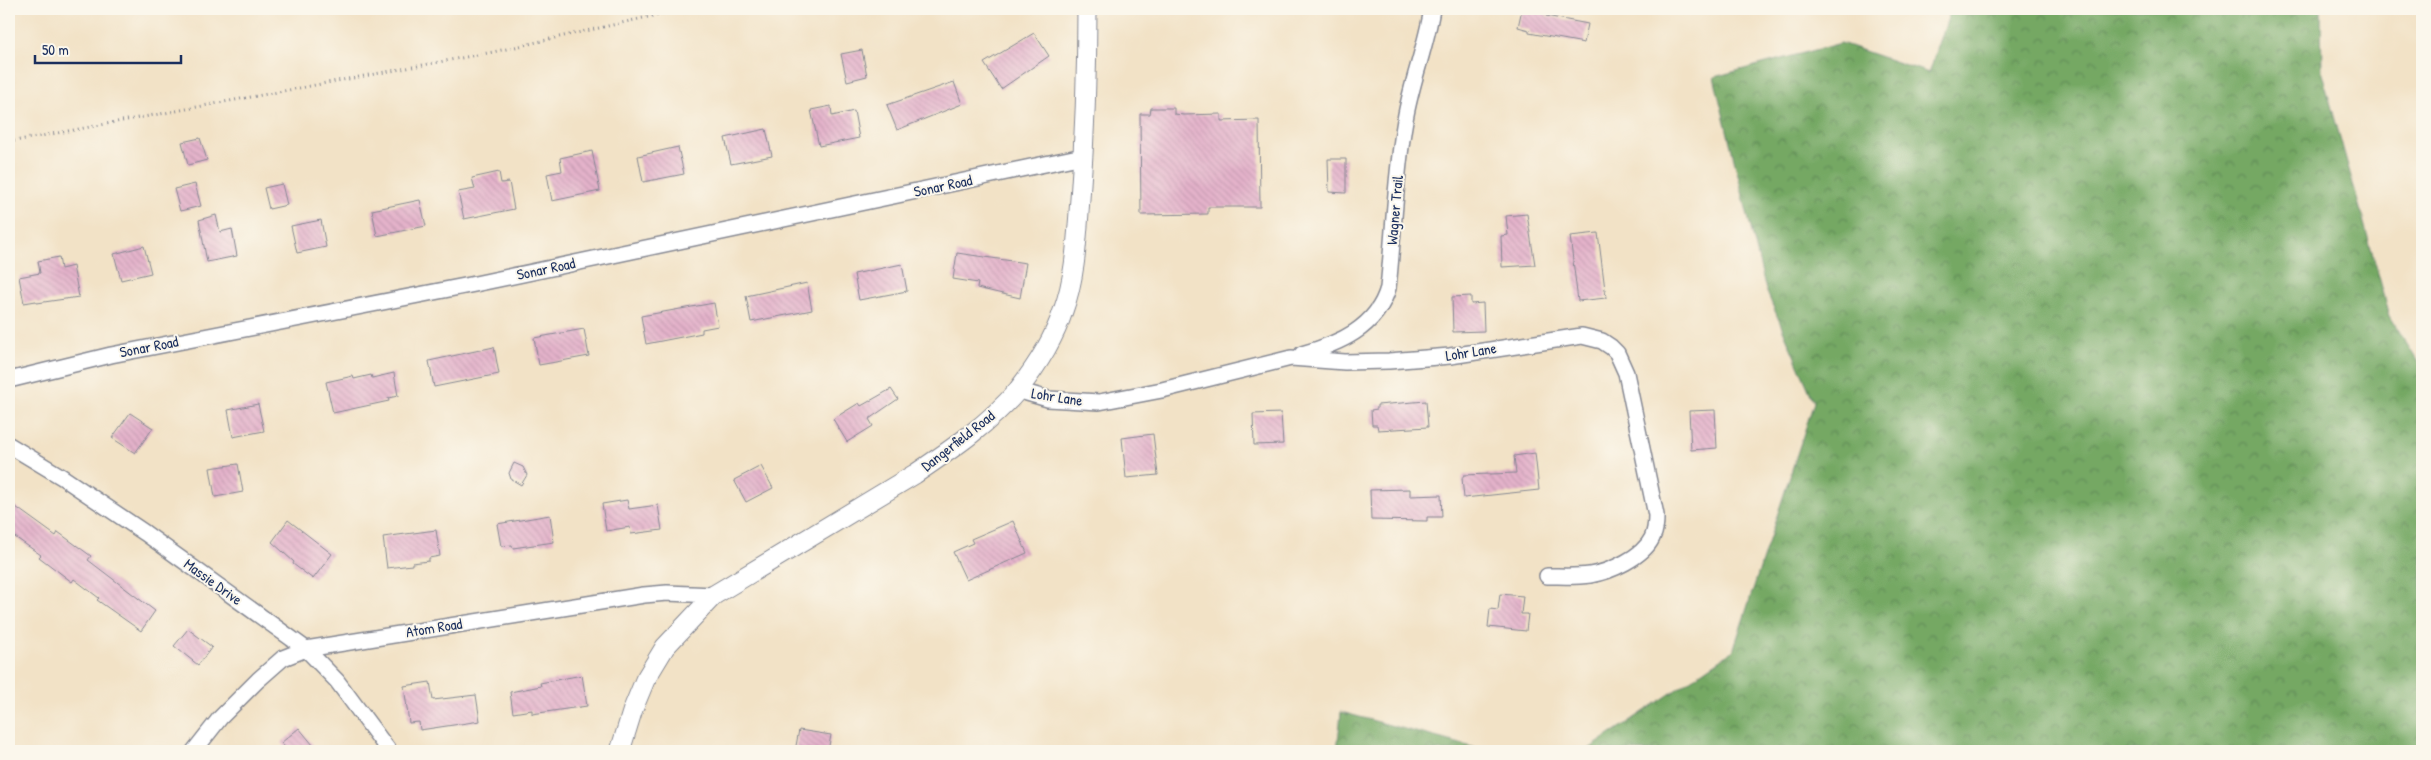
<svg xmlns="http://www.w3.org/2000/svg" width="2431" height="760" font-family="'Patrick Hand',sans-serif">
	<defs>
		<pattern id="forest-crowns" width="20" height="18" patternUnits="userSpaceOnUse" patternTransform="scale(1.25)"><rect width="20" height="18" fill="#75a864"/><path d="M2 6a3 3 0 1 1 6 0M12 15a3 3 0 1 1 6 0" fill="none" stroke="#5f8956"/></pattern>
		<pattern id="building-back-hatch" width="6" height="6" patternUnits="userSpaceOnUse" patternTransform="scale(1.25)"><rect width="6" height="6" fill="#e4b2ca"/><path d="M-1 5l2 2M0 0l6 6M5-1l2 2" fill="none" stroke="#c399b0"/></pattern>
	</defs>
	<rect width="100%" height="100%" fill="#fbf7ec"/>
	<filter id="ink" filterUnits="userSpaceOnUse"><feTurbulence type="fractalNoise" baseFrequency=".02" numOctaves="2"/><feDisplacementMap in="SourceGraphic" scale="10" xChannelSelector="R" yChannelSelector="G"/><feConvolveMatrix kernelMatrix="1 2 1 2 8 2 1 2 1" color-interpolation-filters="sRGB"/></filter>
	<filter id="wash" filterUnits="userSpaceOnUse"><feTurbulence type="fractalNoise" baseFrequency=".0096" numOctaves="4" result="noise"/><feDisplacementMap in="SourceGraphic" scale="20" xChannelSelector="R" yChannelSelector="G"/><feGaussianBlur stdDeviation="1.12" result="paint"/><feColorMatrix in="noise" values="0 0 0 0 0 0 0 0 0 0 0 0 0 0 0 0 0 1.4 0 .05"/><feComposite in="paint" operator="in"/></filter>
	<g filter="url(#wash)">
		<rect width="100%" height="100%" fill="#f2e2c6"/>
		<path fill="url(#forest-crowns)" stroke="#486c61" d="M 1951,9 L 2321,9 L 2322,73 L 2390,316 L 2422,369 L 2422,751 L 1586,751 L 1733,651 L 1814,402 L 1766,290 L 1714,77 L 1841,43 L 1929,73 Z
			M 1341,712 L 1487,751 L 1337,751 Z"/>
		<g id="blocks">
			<path fill="url(#building-back-hatch)" d="M 1522,9 L 1547,9 L 1546,16 L 1588,24 L 1584,43 L 1529,33 L 1529,30 L 1518,27 Z
				M 1034,33 L 1049,56 L 1001,89 L 984,63 Z
				M 862,50 L 867,76 L 847,81 L 841,54 Z
				M 954,82 L 962,104 L 897,130 L 887,105 Z
				M 831,106 L 832,116 L 854,111 L 859,138 L 819,146 L 811,110 Z
				M 1151,108 L 1174,108 L 1174,114 L 1184,115 L 1221,114 L 1221,121 L 1259,120 L 1260,207 L 1208,207 L 1208,214 L 1141,215 L 1140,114 L 1150,114 Z
				M 766,129 L 772,156 L 731,164 L 725,138 Z
				M 200,138 L 207,160 L 188,165 L 182,142 Z
				M 678,147 L 684,174 L 643,182 L 638,156 Z
				M 592,151 L 600,191 L 552,201 L 547,174 L 562,171 L 560,158 Z
				M 1328,159 L 1346,159 L 1346,193 L 1329,192 Z
				M 499,172 L 501,183 L 509,182 L 514,209 L 464,219 L 458,192 L 475,189 L 472,178 Z
				M 195,184 L 201,206 L 180,211 L 174,189 Z
				M 282,184 L 287,205 L 269,209 L 264,188 Z
				M 420,200 L 426,226 L 377,236 L 372,210 Z
				M 1527,214 L 1535,265 L 1502,267 L 1501,236 L 1508,235 L 1506,216 Z
				M 216,215 L 220,232 L 232,229 L 237,256 L 207,262 L 199,220 Z
				M 321,220 L 326,247 L 297,253 L 291,226 Z
				M 1598,233 L 1606,298 L 1578,301 L 1570,236 Z
				M 144,246 L 151,273 L 121,280 L 114,254 Z
				M 957,253 L 1026,263 L 1020,298 L 977,288 L 978,283 L 953,279 Z
				M 59,257 L 61,269 L 73,266 L 79,297 L 37,303 L 36,301 L 24,303 L 19,277 L 40,273 L 38,261 Z
				M 902,264 L 907,291 L 859,300 L 854,274 Z
				M 807,283 L 812,310 L 751,322 L 746,296 Z
				M 1471,296 L 1471,304 L 1483,303 L 1484,331 L 1453,332 L 1452,297 Z
				M 714,303 L 718,326 L 702,329 L 702,333 L 646,344 L 641,316 Z
				M 584,329 L 589,356 L 539,365 L 534,338 Z
				M 494,347 L 499,374 L 434,387 L 429,361 Z
				M 394,373 L 398,396 L 388,398 L 389,401 L 333,413 L 326,382 L 353,376 L 354,379 L 371,375 L 372,378 Z
				M 891,389 L 898,399 L 869,419 L 873,426 L 847,442 L 833,419 L 859,403 L 861,406 Z
				M 1426,401 L 1428,427 L 1378,430 L 1377,425 L 1372,425 L 1371,410 L 1377,409 L 1377,405 Z
				M 258,404 L 264,431 L 233,437 L 228,410 Z
				M 1715,410 L 1717,448 L 1691,450 L 1689,411 Z
				M 130,413 L 153,428 L 135,453 L 112,438 Z
				M 1281,413 L 1283,444 L 1254,445 L 1253,414 Z
				M 1153,434 L 1158,475 L 1126,478 L 1122,438 Z
				M 1535,453 L 1539,490 L 1464,498 L 1462,478 L 1464,475 L 1516,473 L 1514,456 Z
				M 514,463 L 523,467 L 527,475 L 521,485 L 511,479 L 509,473 Z
				M 238,464 L 243,492 L 215,497 L 210,468 Z
				M 761,466 L 773,488 L 746,502 L 734,480 Z
				M 1410,489 L 1410,496 L 1441,495 L 1442,517 L 1427,517 L 1427,521 L 1371,520 L 1370,490 Z
				M 627,500 L 629,509 L 658,505 L 662,530 L 631,534 L 630,527 L 606,531 L 602,504 Z
				M 9,502 L 56,536 L 58,532 L 91,556 L 88,560 L 155,611 L 141,631 L 97,600 L 99,598 L 74,579 L 72,582 L 39,557 L 41,555 L 9,533 Z
				M 550,515 L 554,542 L 513,548 L 512,545 L 501,546 L 497,524 Z
				M 288,520 L 332,554 L 313,579 L 293,564 L 294,562 L 272,542 Z
				M 1013,521 L 1027,553 L 966,580 L 953,552 L 973,543 L 971,539 Z
				M 436,530 L 440,556 L 429,558 L 429,561 L 412,563 L 412,565 L 387,568 L 383,537 Z
				M 1500,594 L 1523,596 L 1521,614 L 1528,614 L 1526,631 L 1488,627 L 1490,609 L 1498,610 Z
				M 188,629 L 212,647 L 198,665 L 174,646 Z
				M 582,675 L 587,706 L 532,714 L 532,710 L 513,713 L 510,692 L 541,686 L 540,683 Z
				M 430,682 L 433,700 L 476,695 L 480,721 L 420,730 L 419,722 L 409,723 L 404,686 Z
				M 299,728 L 318,751 L 288,751 L 281,743 Z
				M 799,730 L 831,735 L 828,751 L 795,751 Z"/>
		</g>
	</g>
	<g filter="url(#ink)">
		<use href="#blocks" fill-opacity="0" stroke="#868892" stroke-width="1"/>
		<g fill="none" stroke-linecap="round" stroke-linejoin="round">
			<defs>
				<path id="minor" d="M 1302,354 C 1338,344 1377,328 1388,288 C 1394,232 1395,176 1405,120 C 1411,83 1426,47 1432,9
					M 9,380 L 111,355 L 475,284 L 1083,156
					M 1017,390 L 1048,399 L 1099,402 L 1162,390 L 1291,358 L 1345,362 L 1389,361 L 1450,356 L 1582,336 L 1602,341 L 1611,347 L 1617,353 L 1626,373 L 1656,515 C 1656,523 1656,530 1652,538 C 1643,557 1610,572 1590,575 C 1576,577 1561,576 1547,576
					M 9,445 L 62,477 L 145,533 L 306,649 L 337,681 L 389,751
					M 194,751 L 220,718 L 258,680 L 283,658 L 306,649 L 644,595 L 667,593 L 714,595"/>
				<path id="tertiary" d="M 620,751 L 633,709 L 645,680 L 665,647 L 714,595 L 915,474 C 952,449 989,424 1018,390 C 1036,367 1054,339 1063,311 C 1076,276 1077,236 1080,199 C 1085,135 1087,72 1087,9"/>
			</defs>
			<use href="#minor" stroke="#868892" stroke-width="18"/>
			<use href="#tertiary" stroke="#868892" stroke-width="21"/>
			<path stroke="#868892" stroke-width="3" stroke-dasharray="1 4" stroke-linecap="butt" d="M 9,142 L 493,52 L 683,9"/>
			<use href="#minor" stroke="#fff" stroke-width="15"/>
			<use href="#tertiary" stroke="#fff" stroke-width="19"/>
		</g>
	</g>
	<g text-anchor="middle" stroke-width="4" stroke-linejoin="round" paint-order="stroke">
		<g font-size="15" fill="#1b2f5e" stroke="#fbf7ec">
			<text transform="translate(943 186) rotate(-12)" y="5">Sonar Road</text>
			<text transform="translate(1395 210) rotate(-85)" y="5">Wagner Trail</text>
			<text transform="translate(546 269) rotate(-12)" y="5">Sonar Road</text>
			<text transform="translate(149 347) rotate(-11)" y="5">Sonar Road</text>
			<text transform="translate(1471 352) rotate(-9)" y="5">Lohr Lane</text>
			<text transform="translate(1057 397) rotate(9)" y="5">Lohr Lane</text>
			<text transform="translate(958 441) rotate(-38)" y="5">Dangerfield Road</text>
			<text transform="translate(213 582) rotate(36)" y="5">Massie Drive</text>
			<text transform="translate(434 628) rotate(-9)" y="5">Atom Road</text>
		</g>
	</g>
	<rect width="2431" height="760" fill="none" stroke="#fbf7ec" stroke-width="30"/>
	<path d="M35 55v8h146v-8" fill="none" stroke="#1b2f5e" stroke-width="2.5"/>
	<text x="42" y="55" font-size="15" fill="#1b2f5e" stroke="#fbf7ec" stroke-width="4" paint-order="stroke">50 m</text>
</svg>
